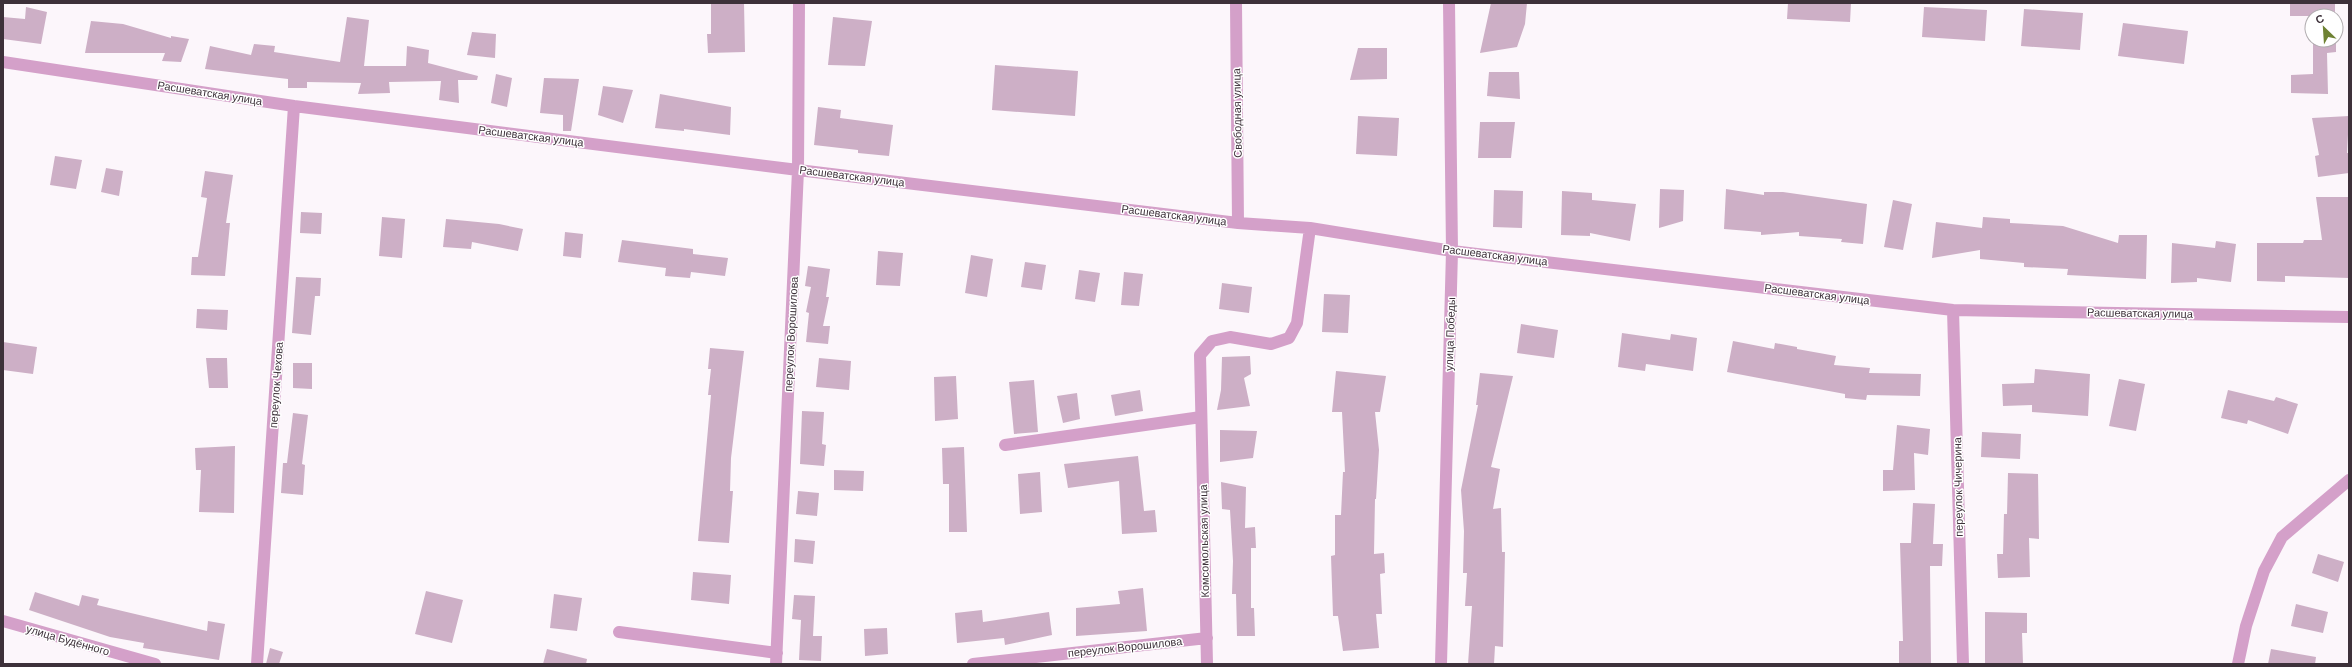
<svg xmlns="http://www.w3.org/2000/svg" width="2352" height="667" font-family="'DM Sans',sans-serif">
	<rect width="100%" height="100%" fill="#fcf6fb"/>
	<path fill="#cdafc6" d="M 711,3 L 744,3 L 745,52 L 708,53 L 707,34 L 711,34 Z
		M 1491,3 L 1527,3 L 1525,24 L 1517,47 L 1480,53 Z
		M 1788,3 L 1851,3 L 1850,22 L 1787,19 Z
		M 2290,3 L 2335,3 L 2335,16 L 2290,16 Z
		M 26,7 L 47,12 L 41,44 L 3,39 L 3,17 L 25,19 Z
		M 1924,7 L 1987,10 L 1985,41 L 1922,37 Z
		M 2024,9 L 2083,13 L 2080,50 L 2021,46 Z
		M 347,17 L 369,20 L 364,66 L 406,66 L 407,46 L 429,50 L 428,63 L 478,76 L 477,80 L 458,80 L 459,103 L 439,100 L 441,81 L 389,82 L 390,93 L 358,94 L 361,83 L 307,82 L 307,88 L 288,88 L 288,79 L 205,69 L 210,46 L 251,55 L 254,44 L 275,46 L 274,52 L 340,62 Z
		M 833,17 L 872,21 L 865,66 L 828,65 Z
		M 91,21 L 123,24 L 171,38 L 171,36 L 189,39 L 181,62 L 162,61 L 165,53 L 85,53 Z
		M 2123,23 L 2188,31 L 2184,64 L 2118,56 Z
		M 472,32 L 496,34 L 495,58 L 467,55 Z
		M 2313,40 L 2336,40 L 2336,52 L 2327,53 L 2328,94 L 2291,93 L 2291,75 L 2313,74 Z
		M 1358,48 L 1387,48 L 1387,79 L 1350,80 Z
		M 995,65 L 1078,71 L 1075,116 L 992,110 Z
		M 1489,72 L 1519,72 L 1520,99 L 1487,96 Z
		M 496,74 L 512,78 L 507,107 L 491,103 Z
		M 544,78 L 579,79 L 571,131 L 563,131 L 563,115 L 540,113 Z
		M 603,86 L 633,90 L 623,123 L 598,115 Z
		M 660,94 L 731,107 L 730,135 L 684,129 L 684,131 L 655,128 Z
		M 818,107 L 841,110 L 840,118 L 893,125 L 889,156 L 858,153 L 858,150 L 814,145 Z
		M 1358,116 L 1399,118 L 1397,156 L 1356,154 Z
		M 2349,116 L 2347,153 L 2349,153 L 2349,173 L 2318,177 L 2315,156 L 2319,155 L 2312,118 Z
		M 1480,122 L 1515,122 L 1511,158 L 1478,158 Z
		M 55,156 L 82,160 L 76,189 L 50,185 Z
		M 106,168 L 123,171 L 119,196 L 101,192 Z
		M 205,171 L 233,175 L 226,223 L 230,223 L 225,276 L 191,275 L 192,257 L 198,257 L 207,198 L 201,197 Z
		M 1660,189 L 1684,190 L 1683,221 L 1659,228 Z
		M 1726,189 L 1764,195 L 1764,192 L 1783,192 L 1867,204 L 1863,244 L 1841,242 L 1842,239 L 1799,236 L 1799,232 L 1761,235 L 1761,232 L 1724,229 Z
		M 1494,190 L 1523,191 L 1522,228 L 1493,227 Z
		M 1562,191 L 1592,193 L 1592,200 L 1636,204 L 1630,241 L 1590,233 L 1590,236 L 1561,235 Z
		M 2316,197 L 2349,197 L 2349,278 L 2285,276 L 2285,282 L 2257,281 L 2257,243 L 2303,243 L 2304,240 L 2322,240 Z
		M 1893,200 L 1912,204 L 1903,250 L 1884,247 Z
		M 301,212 L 322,213 L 321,234 L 300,233 Z
		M 382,217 L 405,219 L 402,258 L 379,256 Z
		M 1983,217 L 2010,219 L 2010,223 L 2063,226 L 2118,243 L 2119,235 L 2147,235 L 2146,279 L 2067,275 L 2068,269 L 2024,267 L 2024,263 L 1980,259 L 1980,250 L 1932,258 L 1936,222 L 1982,228 Z
		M 446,219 L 499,224 L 523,229 L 518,251 L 472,242 L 471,249 L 443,247 Z
		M 565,232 L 583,234 L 581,258 L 563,256 Z
		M 622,240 L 693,249 L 693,254 L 728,258 L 725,276 L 691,272 L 690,278 L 665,276 L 666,268 L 618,262 Z
		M 2216,241 L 2236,244 L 2231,282 L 2197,278 L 2197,282 L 2171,283 L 2172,243 L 2215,248 Z
		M 878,251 L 903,253 L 900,286 L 876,285 Z
		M 971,255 L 993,259 L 987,297 L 965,293 Z
		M 1025,262 L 1046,265 L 1042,290 L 1021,287 Z
		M 808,266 L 830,269 L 826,297 L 829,297 L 823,326 L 830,326 L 828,344 L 806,342 L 809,313 L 806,312 L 811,287 L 805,286 Z
		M 1079,270 L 1100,273 L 1095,302 L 1075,299 Z
		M 1124,272 L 1143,274 L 1139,306 L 1121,305 Z
		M 296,277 L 321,278 L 320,296 L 315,296 L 311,335 L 292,333 Z
		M 1222,283 L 1252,287 L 1249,313 L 1219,309 Z
		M 1324,294 L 1350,295 L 1348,333 L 1322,332 Z
		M 197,309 L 228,310 L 227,330 L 196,328 Z
		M 1521,324 L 1558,330 L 1554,358 L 1517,353 Z
		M 1622,333 L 1670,340 L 1671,334 L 1697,338 L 1693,371 L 1646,364 L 1645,371 L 1618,367 Z
		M 1733,341 L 1774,349 L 1775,343 L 1797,347 L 1797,349 L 1836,356 L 1834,365 L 1870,368 L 1869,373 L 1921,374 L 1920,396 L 1867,395 L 1866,400 L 1845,398 L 1845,394 L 1727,372 Z
		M 3,342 L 37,347 L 33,374 L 3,370 Z
		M 710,348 L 744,351 L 731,458 L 730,491 L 733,491 L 729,543 L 698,541 L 711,395 L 708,395 L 711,369 L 708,369 Z
		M 1250,356 L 1251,374 L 1244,378 L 1250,406 L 1217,410 L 1221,390 L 1222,357 Z
		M 206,358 L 227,358 L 228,388 L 209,388 Z
		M 819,358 L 851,361 L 849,390 L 816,387 Z
		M 293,363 L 312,363 L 312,389 L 293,388 Z
		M 2035,369 L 2090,374 L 2088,416 L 2032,412 L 2032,405 L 2003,406 L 2002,384 L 2034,383 Z
		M 1336,371 L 1386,376 L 1380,412 L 1375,412 L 1379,450 L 1376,499 L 1375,499 L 1374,554 L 1384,553 L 1385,573 L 1380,574 L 1382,614 L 1376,614 L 1379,648 L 1343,651 L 1338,616 L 1333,616 L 1331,556 L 1335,555 L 1335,515 L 1341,515 L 1343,472 L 1345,472 L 1342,412 L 1332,412 Z
		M 1480,373 L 1513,376 L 1491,467 L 1500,469 L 1493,509 L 1501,508 L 1502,552 L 1505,552 L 1503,647 L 1495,646 L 1494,664 L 1468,664 L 1472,606 L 1465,606 L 1467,573 L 1463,573 L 1464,531 L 1461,490 L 1478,405 L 1476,405 Z
		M 956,376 L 958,419 L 935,421 L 934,377 Z
		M 2119,379 L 2145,384 L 2136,431 L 2109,426 Z
		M 1034,380 L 1038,432 L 1014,434 L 1009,382 Z
		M 1140,390 L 1143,411 L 1115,416 L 1111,395 Z
		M 2228,390 L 2274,401 L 2276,397 L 2298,404 L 2288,434 L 2248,420 L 2247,424 L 2221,418 Z
		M 1077,393 L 1080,419 L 1063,423 L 1057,396 Z
		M 802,411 L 824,412 L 822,444 L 826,445 L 824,466 L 800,464 Z
		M 293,413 L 308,415 L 302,464 L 305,465 L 303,495 L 281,493 L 283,463 L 287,463 Z
		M 1897,425 L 1930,429 L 1928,455 L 1914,453 L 1915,490 L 1883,491 L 1883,470 L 1893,470 Z
		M 1220,430 L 1257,431 L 1253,458 L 1220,462 Z
		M 1982,432 L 2021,434 L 2020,459 L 1981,457 Z
		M 235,446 L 234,513 L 199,512 L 201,470 L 196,470 L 195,448 Z
		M 964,447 L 967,532 L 949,532 L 949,484 L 943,484 L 942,448 Z
		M 1138,456 L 1144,511 L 1155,510 L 1157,532 L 1122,534 L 1119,481 L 1068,488 L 1064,464 Z
		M 834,470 L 864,471 L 863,491 L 834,490 Z
		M 1040,472 L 1042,512 L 1020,514 L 1018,474 Z
		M 2008,473 L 2038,474 L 2039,539 L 2029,538 L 2030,577 L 1998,578 L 1997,554 L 2003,554 L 2004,514 L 2007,514 Z
		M 1221,482 L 1246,487 L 1245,528 L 1255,527 L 1256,548 L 1251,548 L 1251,608 L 1254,608 L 1255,636 L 1237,636 L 1236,594 L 1232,594 L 1233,561 L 1230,510 L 1222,509 Z
		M 798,491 L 819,493 L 817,516 L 796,514 Z
		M 1913,503 L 1935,504 L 1933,544 L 1943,544 L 1942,566 L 1930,566 L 1931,664 L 1899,664 L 1899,641 L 1903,641 L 1900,543 L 1911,543 Z
		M 795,539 L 815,541 L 813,564 L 794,562 Z
		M 2318,554 L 2344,562 L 2338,582 L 2312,573 Z
		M 693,572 L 731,575 L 729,604 L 691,600 Z
		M 1143,588 L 1147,631 L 1076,636 L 1076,608 L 1120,604 L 1118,591 Z
		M 426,591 L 463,600 L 452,643 L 415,634 Z
		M 35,592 L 79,606 L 82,595 L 99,599 L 97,605 L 207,631 L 208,621 L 225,624 L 219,660 L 143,648 L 144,643 L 110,637 L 29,610 Z
		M 554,594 L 582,598 L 577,631 L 550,628 Z
		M 794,595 L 815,596 L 813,636 L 822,636 L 821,661 L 799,660 L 801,620 L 792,619 Z
		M 2296,604 L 2328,612 L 2323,633 L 2291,626 Z
		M 982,610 L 983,622 L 1049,612 L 1052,635 L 1005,645 L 1004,638 L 957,643 L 955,613 Z
		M 1985,612 L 2027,613 L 2027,633 L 2022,633 L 2023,664 L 1985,664 Z
		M 887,628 L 888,654 L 865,656 L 864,629 Z
		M 270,648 L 283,652 L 279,664 L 266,664 Z
		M 547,649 L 587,659 L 586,664 L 543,664 Z
		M 2271,649 L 2316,657 L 2315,664 L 2268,664 Z"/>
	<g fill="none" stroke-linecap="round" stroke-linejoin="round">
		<path stroke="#d4a0c9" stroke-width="12" d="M 1236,3 L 1238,223
			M 3,62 L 294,106 L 798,170 L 1238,223 L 1310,228 L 1452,251 L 1953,310 L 2349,317
			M 1953,310 L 1963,664
			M 1005,445 L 1201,417
			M 3,621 L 155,664
			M 619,632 L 777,653
			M 257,664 L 294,106
			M 776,664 L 798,170 L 799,3
			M 973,664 L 1207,638
			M 1207,664 L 1200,355 L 1212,341 L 1230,337 L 1271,344 L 1289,338 L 1297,323 L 1310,228
			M 1441,664 L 1452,251 L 1449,3
			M 2238,664 L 2246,626 L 2264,571 L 2282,537 L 2349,480"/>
	</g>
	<g text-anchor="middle" stroke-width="3" stroke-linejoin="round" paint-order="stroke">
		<g font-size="11" fill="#3d313a" stroke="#fff">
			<text transform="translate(210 93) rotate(9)" y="4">Расшеватская улица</text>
			<text transform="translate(1237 113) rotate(-91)" y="4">Свободная улица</text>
			<text transform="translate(531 136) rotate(7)" y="4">Расшеватская улица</text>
			<text transform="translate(852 176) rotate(7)" y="4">Расшеватская улица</text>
			<text transform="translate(1174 215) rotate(7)" y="4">Расшеватская улица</text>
			<text transform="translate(1495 255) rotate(7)" y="4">Расшеватская улица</text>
			<text transform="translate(1817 294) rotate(7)" y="4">Расшеватская улица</text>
			<text transform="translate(2140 313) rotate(1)" y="4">Расшеватская улица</text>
			<text transform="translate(791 334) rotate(-87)" y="4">переулок Ворошилова</text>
			<text transform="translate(1450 334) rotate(-88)" y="4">улица Победы</text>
			<text transform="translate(276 385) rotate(-86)" y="4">переулок Чехова</text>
			<text transform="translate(1958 487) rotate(-91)" y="4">переулок Чичерина</text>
			<text transform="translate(1204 541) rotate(-91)" y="4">Комсомольская улица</text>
			<text transform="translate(68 640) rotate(16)" y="4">улица Будённого</text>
			<text transform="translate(1125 647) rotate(-6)" y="4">переулок Ворошилова</text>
		</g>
	</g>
	<rect width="2352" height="667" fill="none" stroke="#3d313a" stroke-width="8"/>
	<g transform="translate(2324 28) rotate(335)"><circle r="19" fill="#ffffff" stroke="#b1adb0"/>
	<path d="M0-3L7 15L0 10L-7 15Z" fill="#6e8233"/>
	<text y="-6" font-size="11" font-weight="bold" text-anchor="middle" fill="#3d313a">С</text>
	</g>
</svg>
